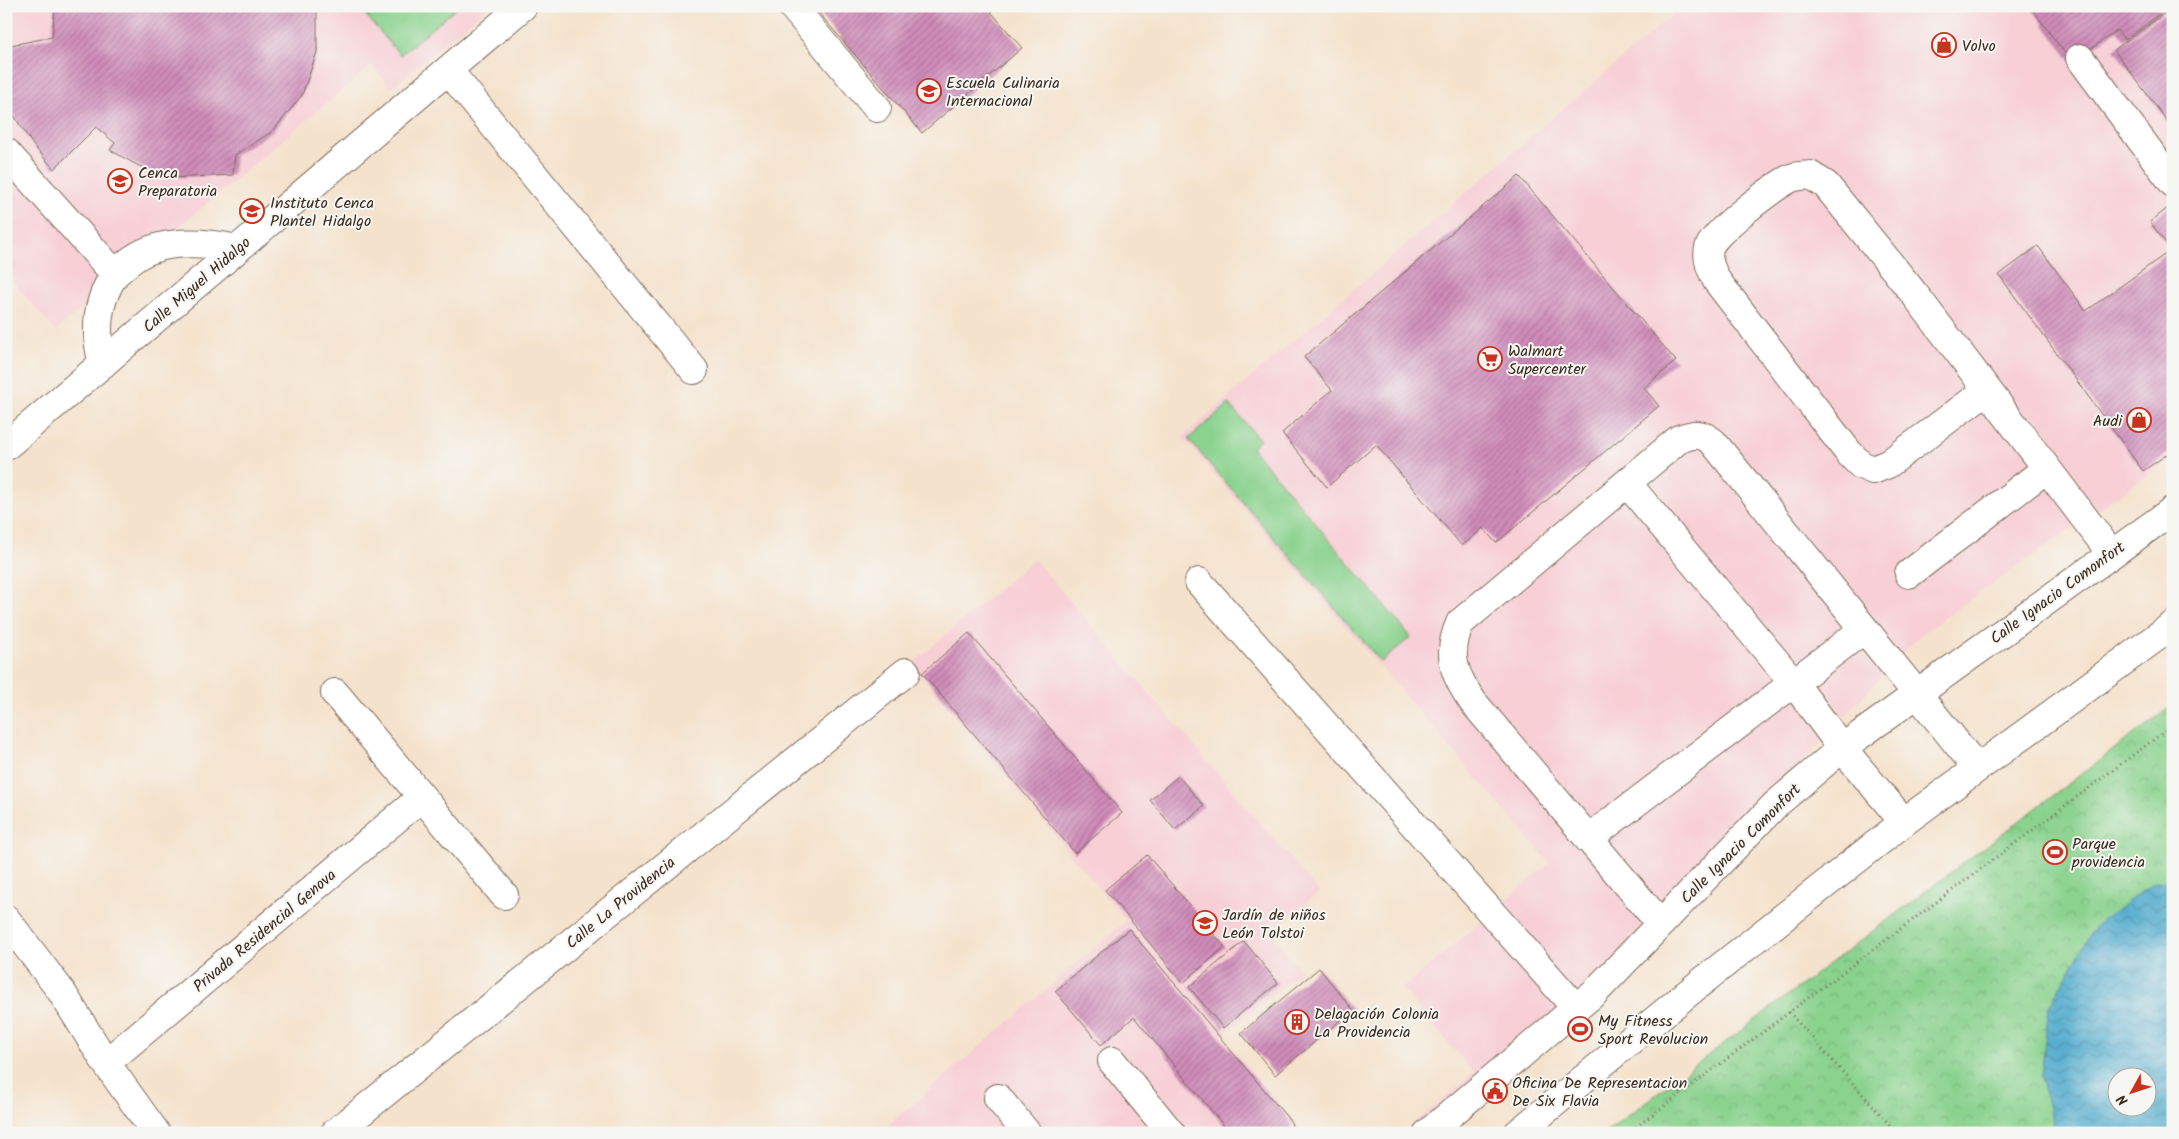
<svg xmlns="http://www.w3.org/2000/svg" width="2179" height="1139" font-family="Kalam,sans-serif">
	<defs>
		<pattern id="park-crowns" width="20" height="18" patternUnits="userSpaceOnUse" patternTransform="scale(1.25)"><rect width="20" height="18" fill="#8ad28e"/><path d="M2 6a3 3 0 1 1 6 0M12 15a3 3 0 1 1 6 0" fill="none" stroke="#78b47a"/></pattern>
		<pattern id="water-waves" width="16" height="10" patternUnits="userSpaceOnUse" patternTransform="scale(1.25)"><rect width="16" height="10" fill="#4faacd"/><path d="M0 5q4-4 8 0t8 0" fill="none" stroke="#438ba6"/></pattern>
		<pattern id="building-hatch" width="6" height="6" patternUnits="userSpaceOnUse" patternTransform="scale(1.25)"><rect width="6" height="6" fill="#d08cba"/><path d="M-1 1l2-2M0 6l6-6M5 7l2-2" fill="none" stroke="#aa7397"/></pattern>
	</defs>
	<rect width="100%" height="100%" fill="#f6f6f2"/>
	<filter id="ink" filterUnits="userSpaceOnUse"><feTurbulence type="fractalNoise" baseFrequency=".02" numOctaves="2"/><feDisplacementMap in="SourceGraphic" scale="10" xChannelSelector="R" yChannelSelector="G"/><feConvolveMatrix kernelMatrix="1 2 1 2 8 2 1 2 1" color-interpolation-filters="sRGB"/></filter>
	<filter id="wash" filterUnits="userSpaceOnUse"><feTurbulence type="fractalNoise" baseFrequency=".0096" numOctaves="4" result="noise"/><feDisplacementMap in="SourceGraphic" scale="20" xChannelSelector="R" yChannelSelector="G"/><feGaussianBlur stdDeviation="1.12" result="paint"/><feColorMatrix in="noise" values="0 0 0 0 0 0 0 0 0 0 0 0 0 0 0 0 0 1.4 0 .05"/><feComposite in="paint" operator="in"/></filter>
	<g filter="url(#wash)">
		<rect width="100%" height="100%" fill="#f5e2cc"/>
		<path fill="#f7cfd5" d="M 6,6 L 489,6 L 391,88 L 372,65 L 55,331 L 6,273 Z
			M 1683,6 L 2173,6 L 2173,457 L 1920,635 L 1626,952 L 1420,1133 L 1402,1133 L 1474,1073 L 1402,989 L 1550,863 L 1182,437 Z
			M 1034,559 L 1319,892 L 1271,933 L 1301,971 L 1222,1036 L 1303,1133 L 879,1133 L 1126,921 L 912,664 Z"/>
		<path fill="#8ad28e" stroke="#627e56" d="M 358,6 L 459,6 L 400,55 Z
			M 1229,404 L 1260,440 L 1252,448 L 1411,637 L 1381,662 L 1188,439 Z"/>
		<path fill="url(#park-crowns)" stroke="#627e56" fill-rule="evenodd" d="M 2173,705 L 2173,1133 L 1605,1133 ZM 2116,1076 L 2146,1076 L 2146,1106 L 2116,1106 Z"/>
		<path fill="url(#water-waves)" stroke="#456a76" fill-rule="evenodd" d="M 2173,879 L 2173,1133 L 2055,1133 L 2041,1076 L 2049,1006 L 2096,925 L 2152,884 ZM 2116,1076 L 2146,1076 L 2146,1106 L 2116,1106 Z"/>
		<g id="blocks">
			<path fill="url(#building-hatch)" d="M 55,6 L 317,6 L 317,52 L 302,95 L 273,131 L 235,155 L 233,175 L 168,178 L 139,166 L 110,150 L 115,143 L 96,127 L 54,169 L 33,145 L 11,111 L 6,94 L 6,46 L 52,37 Z
				M 813,6 L 986,6 L 1022,48 L 922,133 Z
				M 2030,6 L 2156,6 L 2161,13 L 2125,40 L 2117,30 L 2072,63 Z
				M 2173,7 L 2173,129 L 2114,50 Z
				M 1519,176 L 1676,361 L 1644,388 L 1659,406 L 1496,543 L 1483,528 L 1462,546 L 1376,445 L 1327,487 L 1282,433 L 1332,390 L 1304,357 Z
				M 2168,208 L 2173,214 L 2173,450 L 2143,471 L 1999,275 L 2038,246 L 2086,311 L 2171,250 L 2150,222 Z
				M 969,633 L 1122,813 L 1075,853 L 922,673 Z
				M 1178,776 L 1204,806 L 1175,830 L 1150,800 Z
				M 1147,855 L 1225,947 L 1183,983 L 1105,890 Z
				M 1129,929 L 1291,1122 L 1294,1133 L 1230,1133 L 1134,1017 L 1101,1045 L 1055,991 Z
				M 1244,941 L 1278,983 L 1223,1028 L 1189,987 Z
				M 1319,968 L 1353,1010 L 1275,1075 L 1241,1033 Z"/>
		</g>
	</g>
	<g filter="url(#ink)">
		<use href="#blocks" fill-opacity="0" stroke="#7c6a5b" stroke-width="1"/>
		<g fill="none" stroke-linecap="round" stroke-linejoin="round">
			<defs>
				<path id="minor" d="M 792,6 L 877,108
					M 2080,58 L 2173,183
					M 448,70 L 694,370
					M 6,152 L 115,274 C 96,302 94,332 103,364
					M 115,274 C 121,269 127,263 133,259 C 163,238 205,242 237,249
					M 1987,390 L 1888,464 L 1873,470 L 1861,465 L 1849,453 L 1717,281 C 1712,271 1706,260 1709,248 C 1713,232 1775,186 1791,178 C 1796,176 1804,176 1810,175 L 1826,185 L 1916,296 L 2111,553
					M 6,446 L 523,6
					M 1627,483 L 1794,683 L 1842,748 L 1904,822
					M 1909,574 L 2046,469
					M 1199,582 L 1576,1008
					M 335,693 L 504,895
					M 1588,839 L 1863,630
					M 6,919 L 61,991 L 106,1063 L 156,1133
					M 1660,923 L 1473,702 C 1454,675 1446,655 1460,623 L 1679,439 C 1694,434 1701,432 1713,442 L 1977,768
					M 1112,1061 L 1171,1133
					M 106,1063 L 422,797
					M 998,1098 L 1027,1133
					M 335,1133 L 906,672"/>
				<path id="major" d="M 1428,1133 L 1594,993 L 1775,805 L 1842,748 L 2173,510
					M 1518,1133 L 1699,984 L 1904,822 L 2173,625"/>
			</defs>
			<use href="#minor" stroke="#7c6a5b" stroke-width="30"/>
			<use href="#major" stroke="#7c6a5b" stroke-width="30"/>
			<path stroke="#7c6a5b" stroke-width="3" stroke-dasharray="1 4" stroke-linecap="butt" d="M 1789,1012 L 1897,1133
				M 1628,1133 L 2173,725"/>
			<use href="#minor" stroke="#fff" stroke-width="28"/>
			<use href="#major" stroke="#fff" stroke-width="28"/>
		</g>
	</g>
	<defs>
		<symbol id="shop-ring" viewBox="-11 -11 22 22"><circle r="9.5" fill="#f6f6f2" stroke="#c8321e" stroke-width="1.5"/><path d="M-5-2.5h2.3a2.7 3.5 0 0 1 5.4 0H5L5.5 6h-11ZM-1.5-2.5h3a1.5 2.3 0 0 0-3 0Z" fill="#c8321e"/></symbol>
		<symbol id="university-ring" viewBox="-11 -11 22 22"><circle r="9.5" fill="#f6f6f2" stroke="#c8321e" stroke-width="1.5"/><path d="M0-5L7-2L0 1L-7-2ZM-4 1L0 2.5L4 1V4Q0 6-4 4Z" fill="#c8321e"/></symbol>
		<symbol id="school-ring" viewBox="-11 -11 22 22"><circle r="9.5" fill="#f6f6f2" stroke="#c8321e" stroke-width="1.5"/><path d="M0-5L7-2L0 1L-7-2ZM-4 1L0 2.5L4 1V4Q0 6-4 4Z" fill="#c8321e"/></symbol>
		<symbol id="supermarket-ring" viewBox="-11 -11 22 22"><circle r="9.5" fill="#f6f6f2" stroke="#c8321e" stroke-width="1.5"/><path d="M-6-5.5h2.5l.6 2H6L4.5 2H-2.5L-4.4-4H-6ZM-1.5 3.2a1.3 1.3 0 1 0 .1 0ZM3 3.2a1.3 1.3 0 1 0 .1 0Z" fill="#c8321e"/></symbol>
		<symbol id="stadium-ring" viewBox="-11 -11 22 22"><circle r="9.5" fill="#f6f6f2" stroke="#c8321e" stroke-width="1.5"/><path d="M0-5a6.5 5 0 1 0 0 10a6.5 5 0 1 0 0-10ZM-3.5-1.8h7v3.6h-7Z" fill="#c8321e"/></symbol>
		<symbol id="building-ring" viewBox="-11 -11 22 22"><circle r="9.5" fill="#f6f6f2" stroke="#c8321e" stroke-width="1.5"/><path d="M-4-6H4V6H1V3H-1V6H-4ZM-2.5-4.3h1.7v1.8h-1.7ZM.8-4.3h1.7v1.8H.8ZM-2.5-1h1.7V.8h-1.7ZM.8-1h1.7V.8H.8Z" fill="#c8321e"/></symbol>
		<symbol id="civic-ring" viewBox="-11 -11 22 22"><circle r="9.5" fill="#f6f6f2" stroke="#c8321e" stroke-width="1.5"/><path d="M-.6-6.5H3V-4.5H.6V-3L4-1V1h2V6H-6V1h2V-1L-.6-3ZM-1.2 2.5V6h2.4V2.5Z" fill="#c8321e"/></symbol>
	</defs>
	<g fill-rule="evenodd">
		<use href="#shop-ring" x="1930" y="31" width="28" height="28"/>
		<use href="#university-ring" x="915" y="77" width="28" height="28"/>
		<use href="#school-ring" x="106" y="167" width="28" height="28"/>
		<use href="#university-ring" x="238" y="197" width="28" height="28"/>
		<use href="#supermarket-ring" x="1476" y="345" width="28" height="28"/>
		<use href="#shop-ring" x="2125" y="406" width="28" height="28"/>
		<use href="#stadium-ring" x="2041" y="838" width="28" height="28"/>
		<use href="#school-ring" x="1191" y="909" width="28" height="28"/>
		<use href="#building-ring" x="1283" y="1008" width="28" height="28"/>
		<use href="#stadium-ring" x="1566" y="1015" width="28" height="28"/>
		<use href="#civic-ring" x="1481" y="1077" width="28" height="28"/>
	</g>
	<g text-anchor="middle" stroke-width="4" stroke-linejoin="round" paint-order="stroke">
		<g font-size="16" fill="#3b2a1e" stroke="#f6f6f2" text-anchor="start">
			<text x="1962" y="51">Volvo</text>
			<text x="946" y="88">Escuela Culinaria<tspan x="946" dy="18">Internacional</tspan></text>
			<text x="138" y="178">Cenca<tspan x="138" dy="18">Preparatoria</tspan></text>
			<text x="270" y="208">Instituto Cenca<tspan x="270" dy="18">Plantel Hidalgo</tspan></text>
			<text x="1508" y="356">Walmart<tspan x="1508" dy="18">Supercenter</tspan></text>
			<text x="2122" y="426" text-anchor="end">Audi</text>
			<text x="2072" y="849">Parque<tspan x="2072" dy="18">providencia</tspan></text>
			<text x="1222" y="920">Jardín de niños<tspan x="1222" dy="18">León Tolstoi</tspan></text>
			<text x="1314" y="1019">Delagación Colonia<tspan x="1314" dy="18">La Providencia</tspan></text>
			<text x="1598" y="1026">My Fitness<tspan x="1598" dy="18">Sport Revolucion</tspan></text>
			<text x="1512" y="1088">Oficina De Representacion<tspan x="1512" dy="18">De Six Flavia</tspan></text>
		</g>
		<g font-size="16" fill="#3b2a1e" stroke="#f6f6f2">
			<text transform="translate(196 284) rotate(-41)" y="6">Calle Miguel Hidalgo</text>
			<text transform="translate(2057 592) rotate(-36)" y="6">Calle Ignacio Comonfort</text>
			<text transform="translate(1740 843) rotate(-45)" y="6">Calle Ignacio Comonfort</text>
			<text transform="translate(620 902) rotate(-39)" y="6">Calle La Providencia</text>
			<text transform="translate(264 930) rotate(-40)" y="6">Privada Residencial Genova</text>
		</g>
	</g>
	<rect width="2179" height="1139" fill="none" stroke="#f6f6f2" stroke-width="25"/>
	<g transform="translate(2132 1092) rotate(230)"><circle r="24" fill="#f6f6f2" stroke="#aba49d"/>
	<path d="M0-4L9 19L0 12L-9 19Z" fill="#c8321e"/>
	<text y="-8" font-size="14" font-weight="bold" text-anchor="middle" fill="#3b2a1e">N</text>
	</g>
</svg>
